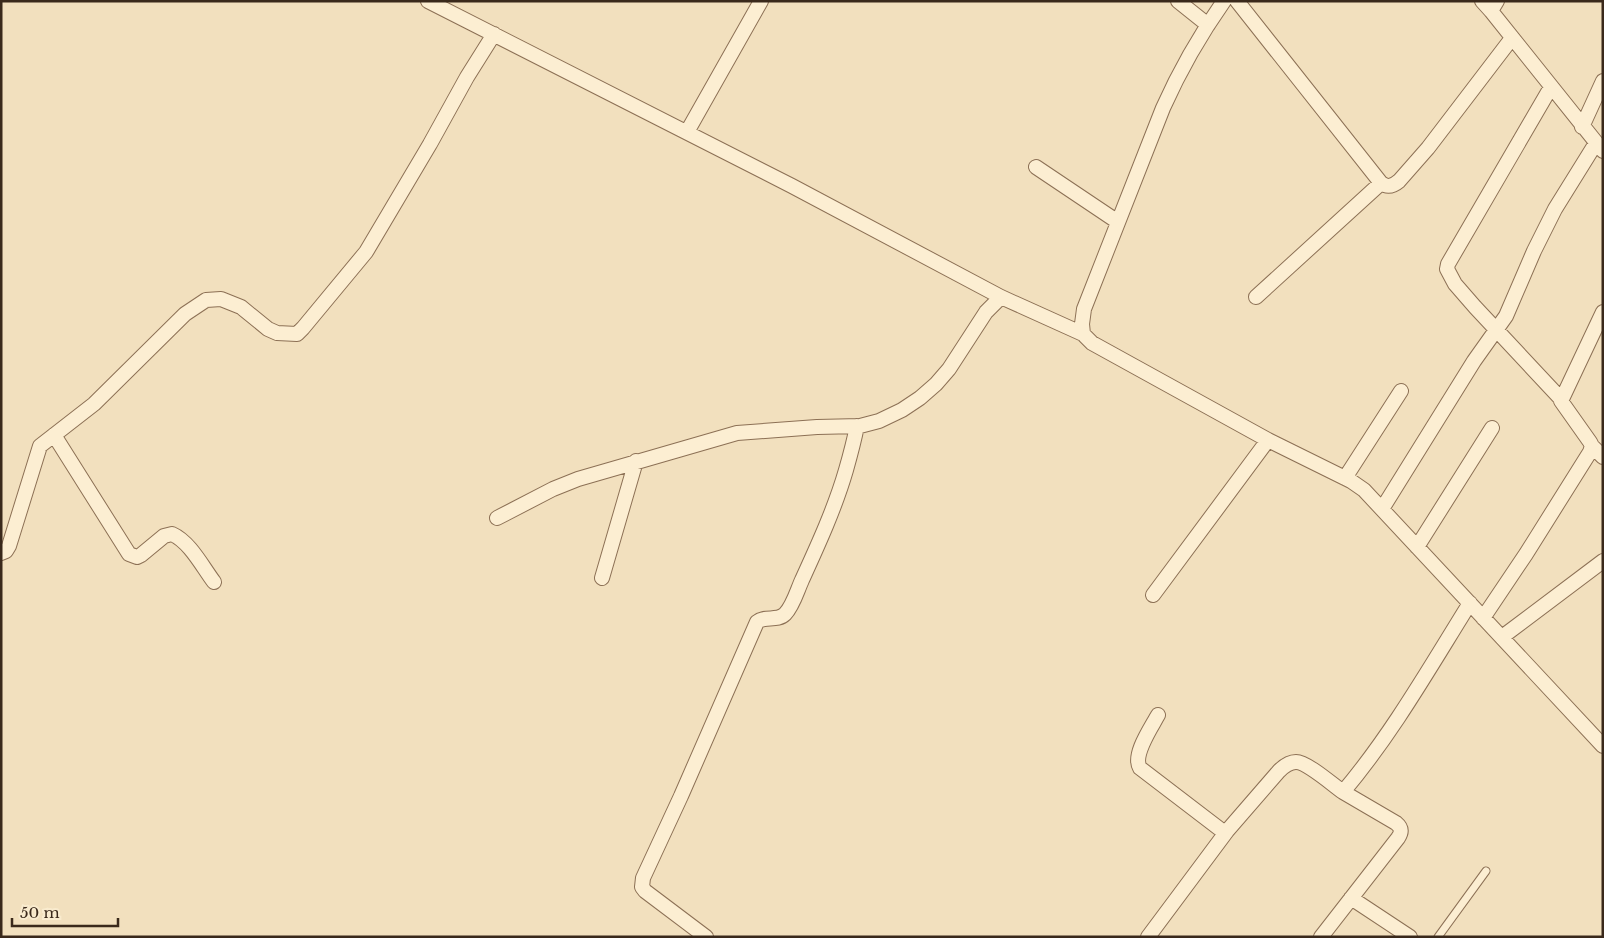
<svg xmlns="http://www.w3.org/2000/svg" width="1604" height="938" font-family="'Libre Baskerville',serif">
	<rect width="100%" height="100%" fill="#f2e0be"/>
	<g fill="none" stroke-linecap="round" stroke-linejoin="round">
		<defs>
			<path id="lane" d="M 1438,937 L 1486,871"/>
			<path id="street" d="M 428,1 L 792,186 L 1001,297 L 1083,334
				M 1178,1 L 1208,25
				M 1224,1 C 1200,35 1180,70 1163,108 L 1084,309 L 1082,324 L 1083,334 L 1092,343 L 1268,440 L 1351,481 L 1364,490 L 1603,746
				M 1237,1 L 1381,183 C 1388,188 1393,186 1399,181 L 1428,148 L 1512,38
				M 1482,1 L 1491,11 L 1497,1
				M 1491,11 L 1603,151
				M 1551,87 L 1448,264 L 1447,269 L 1455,284 L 1475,307 L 1561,399
				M 1582,127 L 1603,81
				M 687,132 L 761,1
				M 1036,167 L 1118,222
				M 1256,297 L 1381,183
				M 54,435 L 129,554 L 137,557 L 141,555 L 164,536 L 172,534 C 190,542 202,566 214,582
				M 1592,446 L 1603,457
				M 1345,478 L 1401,391
				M 1382,509 L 1474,361 L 1506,316 L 1534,251 L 1555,209 L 1596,143
				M 497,518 L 553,489 L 578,479 L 737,433 L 817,427 L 860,426 L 879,421 L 902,410 L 920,398 L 936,384 L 949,369 L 986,312 L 1001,297
				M 1417,547 L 1492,428
				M 1,553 L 6,551 L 9,546 L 40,446 L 94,404 L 185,314 L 206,300 L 221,299 L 241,307 L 268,329 L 277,333 L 297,334 L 303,328 L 366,252 L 430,144 L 467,77 L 494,34
				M 602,578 L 636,461
				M 1153,595 L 1268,440
				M 1483,618 L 1526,554 L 1590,452 L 1592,446 L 1590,442 L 1561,401 L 1603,312
				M 1502,637 L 1603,561
				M 1158,715 C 1151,728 1132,755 1140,768 L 1225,833
				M 1351,898 L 1410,937
				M 706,937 L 645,891 L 642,887 L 643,878 L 681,796 L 757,622 C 765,615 777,622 785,614 C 793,606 797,591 802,580 C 818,545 835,508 846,470 C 850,456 854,441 857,426
				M 1148,937 L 1227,831 L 1279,771 C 1284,766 1289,762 1296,762 C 1307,762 1333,785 1343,792
				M 1321,937 L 1398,838 C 1402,832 1402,828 1396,823 L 1343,792 C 1392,734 1430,667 1470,603"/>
		</defs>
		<use href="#lane" stroke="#8c7055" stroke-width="9"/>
		<use href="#street" stroke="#8c7055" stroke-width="16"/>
		<use href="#lane" stroke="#fceed2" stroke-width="7"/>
		<use href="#street" stroke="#fceed2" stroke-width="14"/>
	</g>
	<rect width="1604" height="938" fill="none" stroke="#3a291b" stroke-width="5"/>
	<path d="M12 918v8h106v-8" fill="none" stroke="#3a291b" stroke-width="2.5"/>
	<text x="20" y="918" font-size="15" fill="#3a291b" stroke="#f9ebce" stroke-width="4" paint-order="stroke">50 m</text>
</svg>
